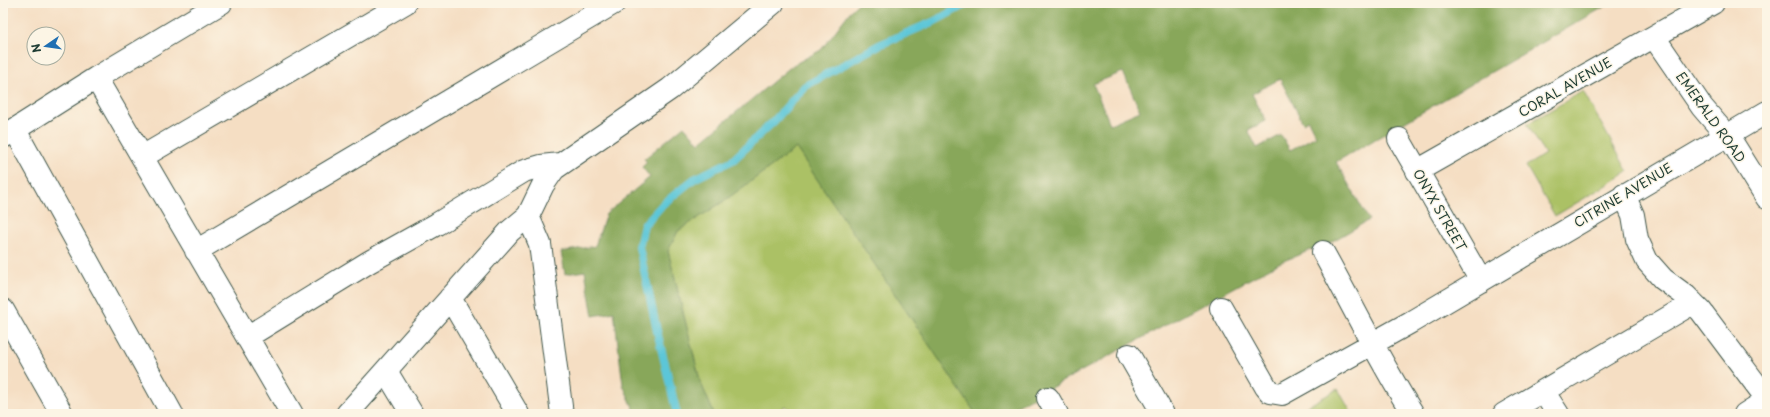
<svg xmlns="http://www.w3.org/2000/svg" width="1770" height="417" font-family="'Playpen Sans',sans-serif">
	<rect width="100%" height="100%" fill="#fcf5e5"/>
	<filter id="ink" filterUnits="userSpaceOnUse"><feTurbulence type="fractalNoise" baseFrequency=".025" numOctaves="2"/><feDisplacementMap in="SourceGraphic" scale="8" xChannelSelector="R" yChannelSelector="G"/><feConvolveMatrix kernelMatrix="1 2 1 2 8 2 1 2 1" color-interpolation-filters="sRGB"/></filter>
	<filter id="wash" filterUnits="userSpaceOnUse"><feTurbulence type="fractalNoise" baseFrequency=".012" numOctaves="4" result="noise"/><feDisplacementMap in="SourceGraphic" scale="16" xChannelSelector="R" yChannelSelector="G"/><feGaussianBlur stdDeviation="0.9" result="paint"/><feColorMatrix in="noise" values="0 0 0 0 0 0 0 0 0 0 0 0 0 0 0 0 0 1.4 0 .05"/><feComposite in="paint" operator="in"/></filter>
	<g filter="url(#wash)">
		<rect width="100%" height="100%" fill="#f5dec3"/>
		<path fill="#abc165" stroke="#657f4c" d="M 1583,91 L 1628,172 L 1555,216 L 1526,166 L 1545,154 L 1527,124 Z
			M 796,148 L 976,414 L 801,414 L 784,406 L 780,414 L 714,414 L 700,381 L 668,251 L 678,231 L 724,201 Z
			M 1338,389 L 1352,414 L 1293,414 Z"/>
		<path fill="#88a75a" stroke="#547247" fill-rule="evenodd" d="M 858,3 L 1611,3 L 1336,162 L 1369,220 L 1331,242 L 1281,262 L 1003,414 L 976,414 L 796,148 L 724,201 L 678,231 L 668,251 L 700,381 L 714,414 L 636,414 L 623,385 L 614,312 L 593,316 L 585,271 L 565,274 L 561,252 L 595,246 L 606,214 L 650,177 L 642,167 L 647,162 L 644,159 L 684,126 L 699,143 L 793,65 L 821,50 L 852,9 ZM 1123,72 L 1140,111 L 1110,124 L 1093,84 ZM 1280,79 L 1303,123 L 1308,120 L 1316,136 L 1290,150 L 1281,135 L 1257,148 L 1248,130 L 1266,121 L 1252,94 Z"/>
		<g fill="none" stroke-linecap="round" stroke-linejoin="round">
			<path stroke="#5cc6d8" stroke-width="8" d="M 677,414 L 657,331 L 639,247 L 644,225 L 663,204 L 694,179 L 733,160 L 774,121 L 805,86 L 879,45 L 933,22 L 968,3"/>
		</g>
	</g>
	<g filter="url(#ink)">
		<g fill="none" stroke-linecap="round" stroke-linejoin="round">
			<defs>
				<path id="minor" d="M 1654,37 L 1702,107 L 1732,142 L 1767,198
					M 96,78 L 292,414
					M 15,130 L 172,414
					M 3,137 L 96,78 L 221,3
					M 1399,139 L 1481,281
					M 142,157 L 405,3
					M 1417,171 L 1713,3
					M 1624,195 L 1633,215 L 1637,239 L 1647,261 L 1663,279 L 1686,296 L 1701,311 L 1767,399
					M 528,216 L 540,244 L 562,414
					M 196,251 L 614,3
					M 1323,252 C 1353,306 1380,362 1413,414
					M 450,298 L 518,414
					M 1221,308 L 1266,387 L 1270,392 L 1282,394 L 1411,322 L 1767,112
					M 3,310 L 62,414
					M 247,337 L 369,262 L 437,224 L 524,171 L 541,166 L 560,164
					M 1129,355 L 1163,414
					M 386,371 L 412,414
					M 1543,391 L 1558,414
					M 1048,398 L 1057,414
					M 347,414 L 510,231 L 528,216 L 543,185 L 554,169 L 670,89 L 773,3
					M 1504,414 L 1693,303
					M 1745,414 L 1767,400"/>
			</defs>
			<use href="#minor" stroke="#3f5549" stroke-width="24"/>
			<use href="#minor" stroke="#fff" stroke-width="22"/>
		</g>
	</g>
	<g text-anchor="middle" stroke-width="3" stroke-linejoin="round" paint-order="stroke">
		<g font-size="13" fill="#1f3d34" stroke="#fcf5e5">
			<text transform="translate(1565 87) rotate(-30)" y="5">CORAL AVENUE</text>
			<text transform="translate(1711 117) rotate(54)" y="5">EMERALD ROAD</text>
			<text transform="translate(1623 195) rotate(-31)" y="5">CITRINE AVENUE</text>
			<text transform="translate(1440 210) rotate(60)" y="5">ONYX STREET</text>
		</g>
	</g>
	<rect width="1770" height="417" fill="none" stroke="#fcf5e5" stroke-width="16"/>
	<g transform="translate(46 46) rotate(257)"><circle r="19" fill="#fcf5e5" stroke="#a4ab9e"/>
	<path d="M0-3L7 15L0 10L-7 15Z" fill="#1f6fb2"/>
	<text y="-6" font-size="11" font-weight="bold" text-anchor="middle" fill="#1f3d34">N</text>
	</g>
</svg>
